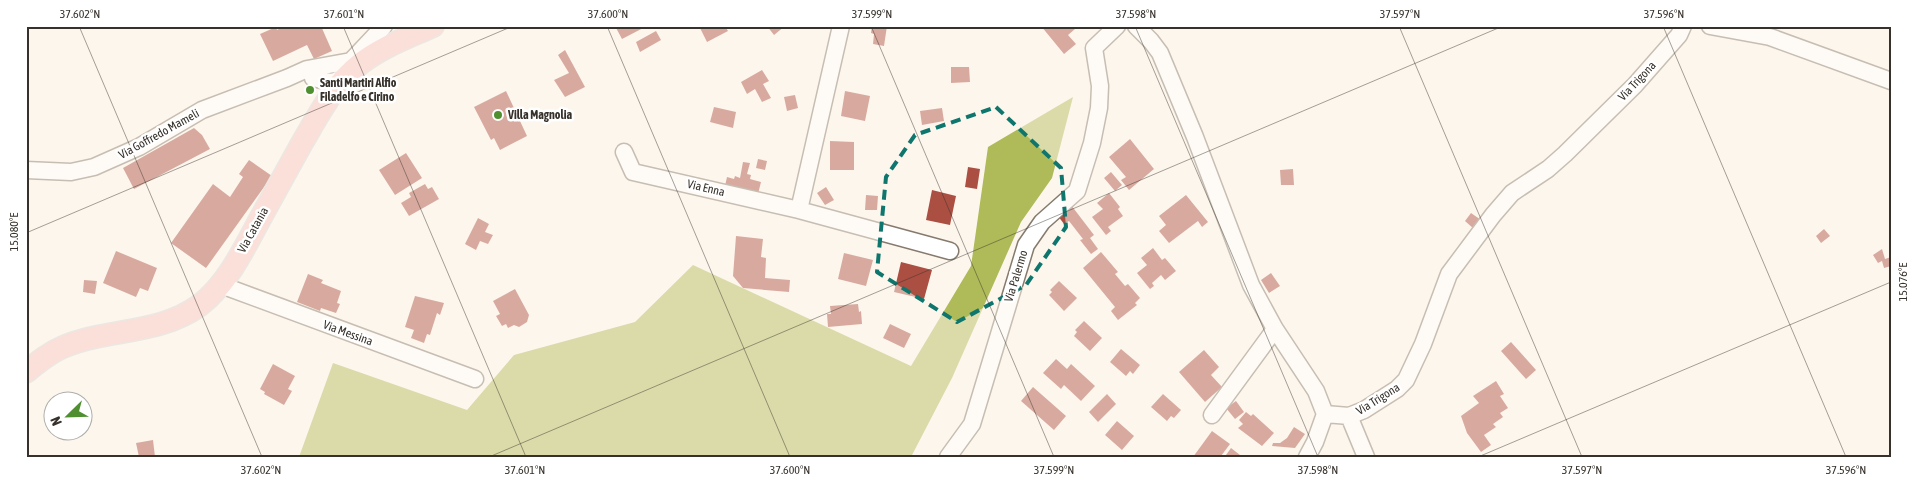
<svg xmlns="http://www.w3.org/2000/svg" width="1917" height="483" font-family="'Asap Condensed',sans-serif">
	<rect width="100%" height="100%" fill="#fdf6ed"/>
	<path fill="#afba58" d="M 1073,97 L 1052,178 L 1021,222 L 952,378 L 911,457 L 299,457 L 333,363 L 467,410 L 514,355 L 635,322 L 693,265 L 911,366 L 971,266 L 988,147 Z"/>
	<path fill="#ab4f42" d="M 284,26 L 321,26 L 332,51 L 314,59 L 307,45 L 273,61 L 260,34 L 276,27 L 277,30 Z
		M 615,26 L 647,26 L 622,39 Z
		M 699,26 L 725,26 L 728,31 L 707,42 Z
		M 767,26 L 785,26 L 774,35 Z
		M 872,26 L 887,26 L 884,46 L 873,44 L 874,34 L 871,33 Z
		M 1041,26 L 1072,26 L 1075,29 L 1068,35 L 1076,44 L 1064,54 Z
		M 656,31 L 661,40 L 640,52 L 636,42 Z
		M 565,50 L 585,87 L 565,97 L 554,80 L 569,73 L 558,55 Z
		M 951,67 L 969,67 L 970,82 L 951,83 Z
		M 762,70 L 769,81 L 763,84 L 771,98 L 762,102 L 755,89 L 747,94 L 741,82 Z
		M 506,91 L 527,136 L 500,150 L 494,138 L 491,140 L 474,107 Z
		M 845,91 L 870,96 L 865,121 L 841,116 Z
		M 795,95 L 798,108 L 787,111 L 784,97 Z
		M 714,107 L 736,112 L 733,128 L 710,122 Z
		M 942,108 L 944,121 L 922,125 L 920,111 Z
		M 194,128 L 202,135 L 210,149 L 134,189 L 123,168 Z
		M 1130,139 L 1154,169 L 1129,190 L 1121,180 L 1126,177 L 1109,157 Z
		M 830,141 L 854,142 L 854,170 L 830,170 Z
		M 406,153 L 422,178 L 395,195 L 379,170 Z
		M 758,159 L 767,161 L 765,170 L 756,168 Z
		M 249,160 L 272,176 L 206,268 L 171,243 L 213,184 L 230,197 L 243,177 L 239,174 Z
		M 743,162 L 750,163 L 747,174 L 751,175 L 750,179 L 761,182 L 758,194 L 725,186 L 727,177 L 734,179 L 735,176 L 740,178 Z
		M 968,167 L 980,169 L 977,189 L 965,187 Z
		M 1293,169 L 1294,185 L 1281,185 L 1280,170 Z
		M 1111,172 L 1122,185 L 1115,191 L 1104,178 Z
		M 425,184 L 428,189 L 432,187 L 439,199 L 409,216 L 401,203 L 411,197 L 409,193 Z
		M 826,187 L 834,200 L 825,205 L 817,193 Z
		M 932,190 L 956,196 L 950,225 L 926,220 Z
		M 1109,193 L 1120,207 L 1118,209 L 1123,216 L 1108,227 L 1111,231 L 1106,235 L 1092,217 L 1103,209 L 1097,203 Z
		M 866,195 L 878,196 L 877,210 L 865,210 Z
		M 1186,195 L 1208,222 L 1202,227 L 1198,221 L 1169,243 L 1159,231 L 1166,225 L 1159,216 Z
		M 1071,205 L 1094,235 L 1090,238 L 1098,249 L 1091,254 L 1080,240 L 1083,239 L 1069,221 L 1064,224 L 1058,216 Z
		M 1471,213 L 1481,220 L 1474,229 L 1465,221 Z
		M 478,218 L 489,224 L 485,232 L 493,235 L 488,244 L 480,241 L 476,250 L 465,244 Z
		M 1824,229 L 1830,236 L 1821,243 L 1816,236 Z
		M 736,236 L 763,239 L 761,257 L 766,258 L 765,278 L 790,280 L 789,292 L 743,288 L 733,276 Z
		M 1153,248 L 1162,260 L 1165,258 L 1176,271 L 1165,280 L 1161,275 L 1152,283 L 1154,286 L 1150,289 L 1137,273 L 1147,265 L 1141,258 Z
		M 1882,249 L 1885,259 L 1891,257 L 1891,266 L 1884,268 L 1882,261 L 1878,263 L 1873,255 Z
		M 116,251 L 157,268 L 148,291 L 140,288 L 136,297 L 103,283 Z
		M 1101,252 L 1118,272 L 1115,274 L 1125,286 L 1128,284 L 1140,298 L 1135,303 L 1137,305 L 1118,320 L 1111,311 L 1115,307 L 1083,268 Z
		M 844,253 L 873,260 L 866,286 L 838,279 Z
		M 901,262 L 932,270 L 924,299 L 894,292 Z
		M 1271,273 L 1280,286 L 1269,293 L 1261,280 Z
		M 308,274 L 323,280 L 321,283 L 341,291 L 337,303 L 340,304 L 336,313 L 321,308 L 320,311 L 297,302 Z
		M 84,280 L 97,281 L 95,294 L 83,292 Z
		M 1059,281 L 1077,298 L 1064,311 L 1049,295 L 1052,292 L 1050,290 Z
		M 515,289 L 529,315 L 527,322 L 519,327 L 514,325 L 508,328 L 506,324 L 502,326 L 496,316 L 500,314 L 493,301 Z
		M 415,296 L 444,303 L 440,315 L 437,313 L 430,335 L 427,334 L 424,343 L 411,338 L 414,330 L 405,327 Z
		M 858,304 L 859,312 L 861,311 L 862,324 L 828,327 L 827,314 L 831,314 L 830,306 Z
		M 1084,321 L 1102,338 L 1090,351 L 1074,336 L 1077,332 L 1075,330 Z
		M 890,324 L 911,334 L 904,348 L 883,338 Z
		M 1511,342 L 1536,370 L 1526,379 L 1501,351 Z
		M 1121,349 L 1140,365 L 1133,374 L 1130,371 L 1126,376 L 1110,362 Z
		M 1204,350 L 1219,367 L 1211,375 L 1222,387 L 1205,402 L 1179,372 Z
		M 1056,359 L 1067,369 L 1071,364 L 1095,386 L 1081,401 L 1064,385 L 1061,389 L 1043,373 Z
		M 273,364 L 295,376 L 288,389 L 292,391 L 284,405 L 264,394 L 265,392 L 260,389 Z
		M 1496,381 L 1504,394 L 1500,396 L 1508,408 L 1500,413 L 1503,417 L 1493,424 L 1496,427 L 1484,435 L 1491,445 L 1481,452 L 1467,433 L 1461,416 L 1479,403 L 1473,396 Z
		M 1033,387 L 1066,416 L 1054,430 L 1021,401 Z
		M 1107,394 L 1116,404 L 1098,422 L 1089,412 Z
		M 1163,394 L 1181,410 L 1174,418 L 1171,416 L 1167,421 L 1151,407 Z
		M 1236,401 L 1244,412 L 1235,419 L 1226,408 Z
		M 1246,412 L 1251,416 L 1253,414 L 1274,433 L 1262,446 L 1238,428 L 1243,424 L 1239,420 Z
		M 1117,421 L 1134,436 L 1122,450 L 1105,435 Z
		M 1294,427 L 1305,434 L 1295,448 L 1272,446 L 1273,443 L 1280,443 L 1287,438 Z
		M 1212,431 L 1230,444 L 1221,456 L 1223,457 L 1193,457 Z
		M 153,440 L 155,457 L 139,457 L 136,443 Z
		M 1231,448 L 1240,455 L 1239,457 L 1228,457 L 1226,455 Z"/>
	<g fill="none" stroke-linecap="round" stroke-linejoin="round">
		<defs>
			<path id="minor" d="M 1136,26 L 1151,41 L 1160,53 L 1195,137 L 1251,285 L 1275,329 L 1316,391 L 1325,414
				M 1710,26 L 1770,37 L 1891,81
				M 313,78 L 330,82 L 343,80 L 351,61 L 384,26
				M 624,152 L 633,172 L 799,210 L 841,26
				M 26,170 L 71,172 L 94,167 L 139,147 L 202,110 L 287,78 L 307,69 L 351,61 L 367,56
				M 799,210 L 950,251
				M 221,285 L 475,379
				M 1325,414 L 1349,416 L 1364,410 L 1397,389 L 1406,380 L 1423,344 L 1449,274 L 1493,215 L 1512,193 L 1548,169 L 1565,154 L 1635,85 L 1679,35 L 1683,26
				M 1212,415 L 1275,329
				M 1349,416 L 1366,457
				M 948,457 L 972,424 L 1026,245 L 1042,222 L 1077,191 L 1092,143 L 1099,108 L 1100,86 L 1094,48 L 1117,26
				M 1307,457 L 1315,442 L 1325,414"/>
			<path id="major" d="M 26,372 C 38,362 49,353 63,347 C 108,328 159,335 200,305 C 227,284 244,249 260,219 C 274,194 288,168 302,143 C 318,116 334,84 360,64 C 381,47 409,37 433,26"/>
		</defs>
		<use href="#minor" stroke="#857a6d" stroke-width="19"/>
		<use href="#major" stroke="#d7d6d5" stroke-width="24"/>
		<use href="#minor" stroke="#fff" stroke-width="16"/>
		<use href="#major" stroke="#f8c3c2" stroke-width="21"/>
	</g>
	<path d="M0 0H1917V483H0ZM 996,107 L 1061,168 L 1066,227 L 1026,285 L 957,322 L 877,272 L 886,177 L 915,135 Z" fill="#fdf6ed" fill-opacity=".55" fill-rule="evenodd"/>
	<path fill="none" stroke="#0f766e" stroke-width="4" stroke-dasharray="10 6" stroke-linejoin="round" d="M 996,107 L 1061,168 L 1066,227 L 1026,285 L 957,322 L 877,272 L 886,177 L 915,135 Z"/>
	<path fill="none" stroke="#36312b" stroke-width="1" stroke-opacity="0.45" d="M 79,26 L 262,457M 343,26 L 526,457M 607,26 L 790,457M 871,26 L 1054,457M 1135,26 L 1318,457M 1399,26 L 1582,457M 1663,26 L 1846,457M 26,233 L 513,26M 489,457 L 1503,26M 1478,457 L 1891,282"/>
	<g fill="#508f30" stroke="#fff" stroke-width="2">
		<circle cx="310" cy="90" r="5"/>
		<circle cx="498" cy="115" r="5"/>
	</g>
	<g text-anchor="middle" stroke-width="5" stroke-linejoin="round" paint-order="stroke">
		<g font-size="12" fill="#36312b" stroke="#fff">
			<text transform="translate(1637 81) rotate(-47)" y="4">Via Trigona</text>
			<text transform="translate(159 134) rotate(-29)" y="4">Via Goffredo Mameli</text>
			<text transform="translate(706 188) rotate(13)" y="4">Via Enna</text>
			<text transform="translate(253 230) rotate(-61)" y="4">Via Catania</text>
			<text transform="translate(1016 276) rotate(-73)" y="4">Via Palermo</text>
			<text transform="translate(348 333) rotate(20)" y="4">Via Messina</text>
			<text transform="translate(1378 399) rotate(-32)" y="4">Via Trigona</text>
		</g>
		<g font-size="12" font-weight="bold" fill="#36312b" stroke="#fff" text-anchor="start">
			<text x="320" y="87">Santi Martiri Alfio<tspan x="320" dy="14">Filadelfo e Cirino</tspan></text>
			<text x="508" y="119">Villa Magnolia</text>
		</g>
	</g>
	<rect width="1917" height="483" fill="none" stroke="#ffffff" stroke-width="55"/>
	<g transform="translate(68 416) rotate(247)"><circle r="24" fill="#ffffff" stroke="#afadaa"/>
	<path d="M0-4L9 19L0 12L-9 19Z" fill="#508f30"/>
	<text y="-8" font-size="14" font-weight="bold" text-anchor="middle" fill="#36312b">N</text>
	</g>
	<rect x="28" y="28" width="1862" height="428" fill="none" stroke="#36312b" stroke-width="2"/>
	<g font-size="12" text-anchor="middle" fill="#36312b">
		<text x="80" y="18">37.602°N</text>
		<text x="344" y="18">37.601°N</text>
		<text x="608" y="18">37.600°N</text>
		<text x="872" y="18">37.599°N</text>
		<text x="1136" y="18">37.598°N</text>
		<text x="1400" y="18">37.597°N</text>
		<text x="1664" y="18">37.596°N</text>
		<text transform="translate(14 232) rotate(-90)" y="4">15.080°E</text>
		<text transform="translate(1903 282) rotate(-90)" y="4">15.076°E</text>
		<text x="261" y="474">37.602°N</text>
		<text x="525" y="474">37.601°N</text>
		<text x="790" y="474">37.600°N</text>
		<text x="1054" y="474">37.599°N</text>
		<text x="1318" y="474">37.598°N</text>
		<text x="1582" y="474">37.597°N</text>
		<text x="1846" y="474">37.596°N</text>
	</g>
</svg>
